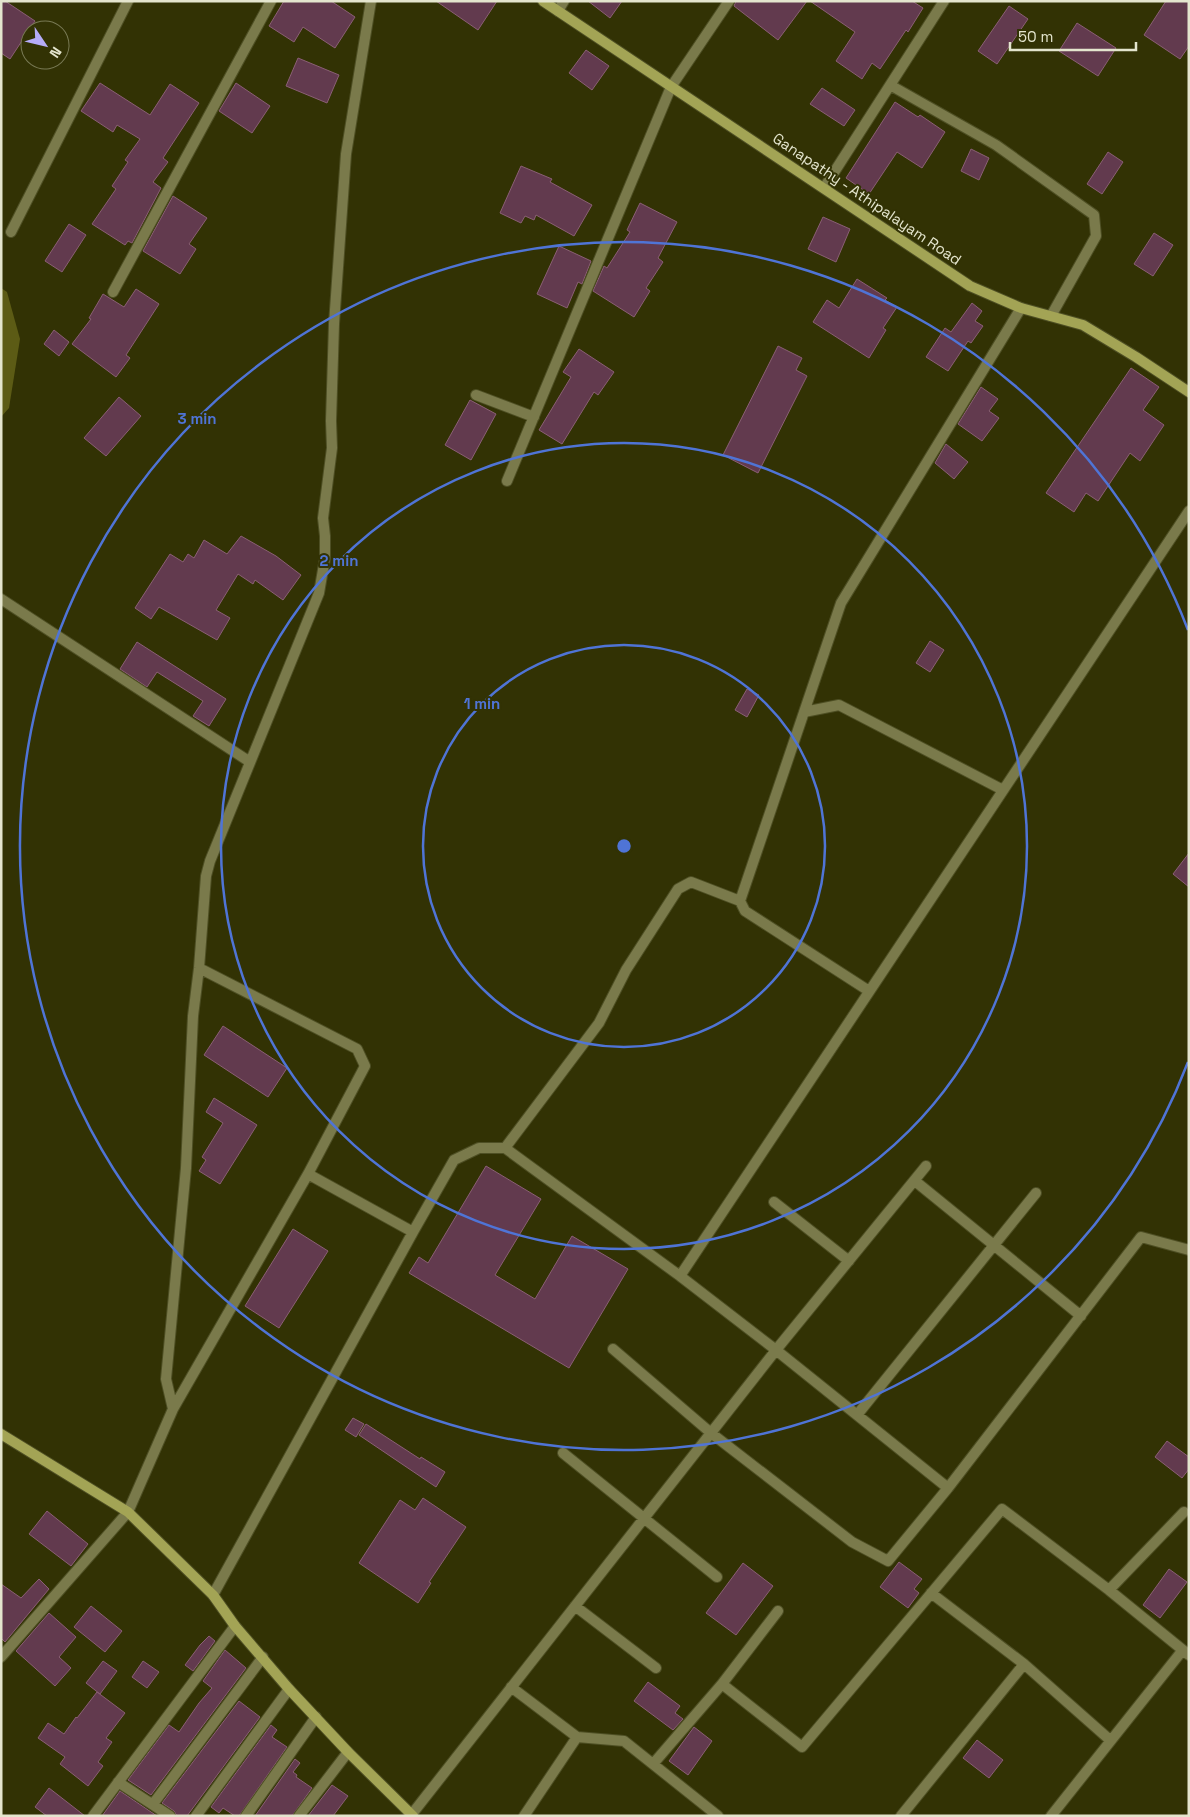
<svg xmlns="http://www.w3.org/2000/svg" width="1190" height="1817" font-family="'Space Grotesk',sans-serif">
	<rect width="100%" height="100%" fill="#323204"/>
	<path fill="#5c5b15" d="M 1,288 L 7,292 L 20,339 L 9,408 L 1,417 Z"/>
	<path fill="#623a4e" stroke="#8a5f74" d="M 1,1 L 5,1 L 35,21 L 10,59 L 1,53 Z
		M 284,1 L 331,1 L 355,17 L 335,48 L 303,27 L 294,42 L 269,26 Z
		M 436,1 L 497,1 L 478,30 Z
		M 588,1 L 622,1 L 610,18 Z
		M 736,1 L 807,1 L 778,40 L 734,6 Z
		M 810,1 L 912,1 L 923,8 L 908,32 L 906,30 L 880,69 L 872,63 L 862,79 L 836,61 L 855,32 Z
		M 1166,1 L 1189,1 L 1189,46 L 1180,59 L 1144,35 Z
		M 1009,6 L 1028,19 L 997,64 L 978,51 Z
		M 1077,23 L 1116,48 L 1098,76 L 1059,51 Z
		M 586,50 L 609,66 L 592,90 L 569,73 Z
		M 298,58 L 339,75 L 327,103 L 286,86 Z
		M 100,83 L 150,115 L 170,84 L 199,103 L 163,158 L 168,162 L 153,182 L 161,188 L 132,243 L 128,241 L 125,245 L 92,224 L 116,189 L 112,186 L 128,162 L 125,160 L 140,139 L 117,125 L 113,132 L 81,111 Z
		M 236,83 L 270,106 L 252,133 L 219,111 Z
		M 822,88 L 855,110 L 844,126 L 810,104 Z
		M 895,102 L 918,117 L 920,115 L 945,132 L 922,168 L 897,152 L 869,194 L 846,178 Z
		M 971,149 L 989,158 L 979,180 L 961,171 Z
		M 1108,152 L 1123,162 L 1102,194 L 1087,184 Z
		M 521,166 L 552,179 L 550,182 L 592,205 L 574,236 L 536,215 L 534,220 L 525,216 L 521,223 L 500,213 Z
		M 173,196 L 207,218 L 189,244 L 196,249 L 180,274 L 143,251 Z
		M 640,203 L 677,222 L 658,258 L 663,262 L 646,288 L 650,291 L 634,317 L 593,291 L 604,266 L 607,268 L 630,232 L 627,230 Z
		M 823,217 L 850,229 L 836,262 L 808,249 Z
		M 69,224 L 86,235 L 62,272 L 45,261 Z
		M 1154,233 L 1173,245 L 1153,276 L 1134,264 Z
		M 559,246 L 591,261 L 582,284 L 578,282 L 567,308 L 537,294 Z
		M 857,279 L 887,298 L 885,300 L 897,307 L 883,328 L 886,330 L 869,358 L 813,322 L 827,300 L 839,308 Z
		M 136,289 L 159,304 L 126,355 L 130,358 L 116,377 L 72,344 L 91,319 L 89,318 L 103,294 L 124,307 Z
		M 972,303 L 982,311 L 975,321 L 983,326 L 971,343 L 968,341 L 948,371 L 926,357 L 945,328 L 951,332 Z
		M 54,330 L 69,342 L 59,356 L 44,344 Z
		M 778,346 L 802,358 L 796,370 L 807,376 L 758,473 L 723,455 Z
		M 579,349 L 614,372 L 598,395 L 594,392 L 562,444 L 539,430 L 571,377 L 563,372 Z
		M 1131,368 L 1159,387 L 1143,410 L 1164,425 L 1140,461 L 1130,453 L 1098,501 L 1086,493 L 1074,512 L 1046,493 Z
		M 981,387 L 998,399 L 989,411 L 999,418 L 982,441 L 958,424 Z
		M 119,397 L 141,416 L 106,456 L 84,438 Z
		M 470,400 L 496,414 L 471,460 L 445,445 Z
		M 946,444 L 968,462 L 954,479 L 935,463 Z
		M 241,536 L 276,556 L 301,575 L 283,600 L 255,580 L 253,584 L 238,574 L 216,610 L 230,618 L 217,640 L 159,607 L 151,619 L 135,608 L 170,554 L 183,562 L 188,554 L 194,558 L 204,540 L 227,554 Z
		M 930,641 L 944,650 L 930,672 L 916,663 Z
		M 137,642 L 226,699 L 209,726 L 193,716 L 203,701 L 157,672 L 147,687 L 120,669 Z
		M 747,689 L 759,695 L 747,717 L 735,710 Z
		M 1189,853 L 1189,887 L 1173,874 Z
		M 223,1026 L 287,1068 L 268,1097 L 204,1055 Z
		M 214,1098 L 257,1125 L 220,1184 L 199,1171 L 206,1160 L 202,1157 L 223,1123 L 206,1112 Z
		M 486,1166 L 541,1199 L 495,1275 L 535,1299 L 572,1236 L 628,1269 L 569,1368 L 409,1273 L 419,1257 L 428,1263 Z
		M 293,1229 L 328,1251 L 279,1328 L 245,1306 Z
		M 353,1418 L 364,1424 L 356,1437 L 345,1430 Z
		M 366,1424 L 420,1459 L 421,1457 L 445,1472 L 436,1487 L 359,1435 Z
		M 1167,1441 L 1189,1457 L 1189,1469 L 1182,1478 L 1155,1457 Z
		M 423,1498 L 466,1527 L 429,1582 L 431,1583 L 418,1603 L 359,1563 L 400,1500 L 415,1510 Z
		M 47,1511 L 88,1544 L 71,1566 L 29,1534 Z
		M 899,1562 L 922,1579 L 914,1589 L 919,1593 L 908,1608 L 880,1587 Z
		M 743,1563 L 773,1586 L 736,1635 L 706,1613 Z
		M 1169,1569 L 1187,1582 L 1160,1618 L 1143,1605 Z
		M 39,1579 L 49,1589 L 5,1642 L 1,1638 L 1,1584 L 21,1598 Z
		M 91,1606 L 122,1631 L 105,1652 L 74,1627 Z
		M 49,1613 L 76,1637 L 59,1657 L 71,1668 L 55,1686 L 16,1651 Z
		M 209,1636 L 215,1641 L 193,1671 L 185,1665 L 200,1645 Z
		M 225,1650 L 246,1668 L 151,1795 L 128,1780 L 169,1725 L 179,1732 L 199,1703 L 212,1688 L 203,1681 Z
		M 103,1661 L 117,1671 L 100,1694 L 86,1683 Z
		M 143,1661 L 159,1672 L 147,1688 L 132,1677 Z
		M 648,1682 L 680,1706 L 675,1713 L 683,1719 L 673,1730 L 634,1701 Z
		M 97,1692 L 125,1713 L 106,1738 L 112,1742 L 98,1762 L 103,1766 L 88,1786 L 60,1764 L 65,1757 L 38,1738 L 48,1723 L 64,1734 L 76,1717 L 77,1718 Z
		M 239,1701 L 260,1717 L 187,1816 L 177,1816 L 174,1811 L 162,1803 Z
		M 271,1725 L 277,1730 L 272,1737 L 287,1747 L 239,1816 L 235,1816 L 223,1808 L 219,1813 L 211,1807 Z
		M 694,1727 L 712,1741 L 688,1775 L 669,1761 Z
		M 977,1740 L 1003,1760 L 989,1778 L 963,1758 Z
		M 295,1759 L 300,1763 L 293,1772 L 297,1775 L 296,1777 L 312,1788 L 292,1816 L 255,1816 Z
		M 332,1785 L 348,1796 L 333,1816 L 308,1816 Z
		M 49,1788 L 85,1816 L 47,1816 L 35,1807 Z
		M 120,1791 L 157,1816 L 102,1816 Z"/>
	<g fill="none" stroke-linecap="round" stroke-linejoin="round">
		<defs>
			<path id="street" d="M 558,11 L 564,1
				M 890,85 L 996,145 L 1094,215 L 1096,236 L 1051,316
				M 824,188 L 944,1
				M 11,232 L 128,1
				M 113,292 L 271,1
				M 476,395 L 534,417
				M 507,481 L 671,87 L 729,1
				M 1,599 L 250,762
				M 804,712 L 839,705 L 1003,790
				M 740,901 L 841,603 L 1021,308
				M 505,1148 L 599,1023 L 626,970 L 678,889 L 691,882 L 740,901 L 745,911 L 869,991
				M 926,1166 L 776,1350 L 948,1488 L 1141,1237 L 1189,1250
				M 915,1181 L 1081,1316
				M 774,1202 L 849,1261
				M 680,1276 L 1189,511
				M 613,1349 L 711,1433 L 852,1542 L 888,1561 L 948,1488
				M 173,1409 L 308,1174 L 365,1066 L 357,1049 L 199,968
				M 857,1415 L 1036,1193
				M 563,1453 L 717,1577
				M 1109,1590 L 1184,1512
				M 931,1593 L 1024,1664 L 1110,1740
				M 213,1595 L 413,1232 L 308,1174
				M 575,1606 L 656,1668
				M 1,1657 L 128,1512 L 173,1409 L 166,1379 L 186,1168 L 193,1016 L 199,968 L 206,876 L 210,861 L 319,593 L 325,558 L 325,536 L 323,518 L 332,448 L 331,421 L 334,324 L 346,154 L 371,1
				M 722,1684 L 778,1611
				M 511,1687 L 577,1737
				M 653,1764 L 722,1684 L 802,1747 L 1002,1509 L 1109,1590 L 1189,1655
				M 118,1782 L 170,1816
				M 153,1804 L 263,1657
				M 412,1814 L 776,1350 L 680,1276 L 505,1148 L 479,1148 L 454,1160 L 413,1232
				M 93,1816 L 235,1626
				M 196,1816 L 289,1689
				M 246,1816 L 316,1717
				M 299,1816 L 348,1752
				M 524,1816 L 577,1737 L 624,1741 L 718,1816
				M 901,1816 L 1024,1664
				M 1051,1816 L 1182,1651"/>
			<path id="secondary" d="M 543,1 L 970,286 L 1021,308 L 1083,325 L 1136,357 L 1189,392
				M 1,1434 L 128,1512 L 213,1595 L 235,1626 L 289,1689 L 348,1752 L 413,1816"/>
		</defs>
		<use href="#street" stroke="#4e4f24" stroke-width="12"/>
		<use href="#secondary" stroke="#4e4f24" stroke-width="12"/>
		<use href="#street" stroke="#7a7a4b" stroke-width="10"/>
		<use href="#secondary" stroke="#a3a455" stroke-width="10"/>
	</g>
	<g fill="none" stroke="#4f74d6" stroke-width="2.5">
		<circle cx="624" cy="846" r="201"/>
		<circle cx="624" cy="846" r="403"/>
		<path d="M1188 1062A604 604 0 1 1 1188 630"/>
	</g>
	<g text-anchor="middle" stroke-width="4" stroke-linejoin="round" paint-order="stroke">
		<g font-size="15" fill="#e4e5ce" stroke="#323204">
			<text transform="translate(867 199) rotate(34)" y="5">Ganapathy - Athipalayam Road</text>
		</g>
	</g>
	<circle cx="624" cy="846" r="8" fill="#4f74d6" stroke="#323204" stroke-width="2.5"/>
	<g font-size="15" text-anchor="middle" font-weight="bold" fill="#4f74d6" stroke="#323204" stroke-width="4" stroke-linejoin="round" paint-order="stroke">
		<text x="197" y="424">3 min</text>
		<text x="339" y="566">2 min</text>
		<text x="482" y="709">1 min</text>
	</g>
	<rect width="1190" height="1817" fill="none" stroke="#e4e5ce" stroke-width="5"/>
	<g transform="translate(45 45) rotate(125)"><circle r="24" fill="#323204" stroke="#797a55"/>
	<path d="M0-4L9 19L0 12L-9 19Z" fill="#b5acf8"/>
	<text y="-8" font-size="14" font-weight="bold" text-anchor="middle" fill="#e4e5ce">N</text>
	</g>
	<path d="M1010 42v8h126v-8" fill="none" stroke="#e4e5ce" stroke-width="2.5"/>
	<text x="1018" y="42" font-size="15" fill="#e4e5ce" stroke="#323204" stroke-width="4" paint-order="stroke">50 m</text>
</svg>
